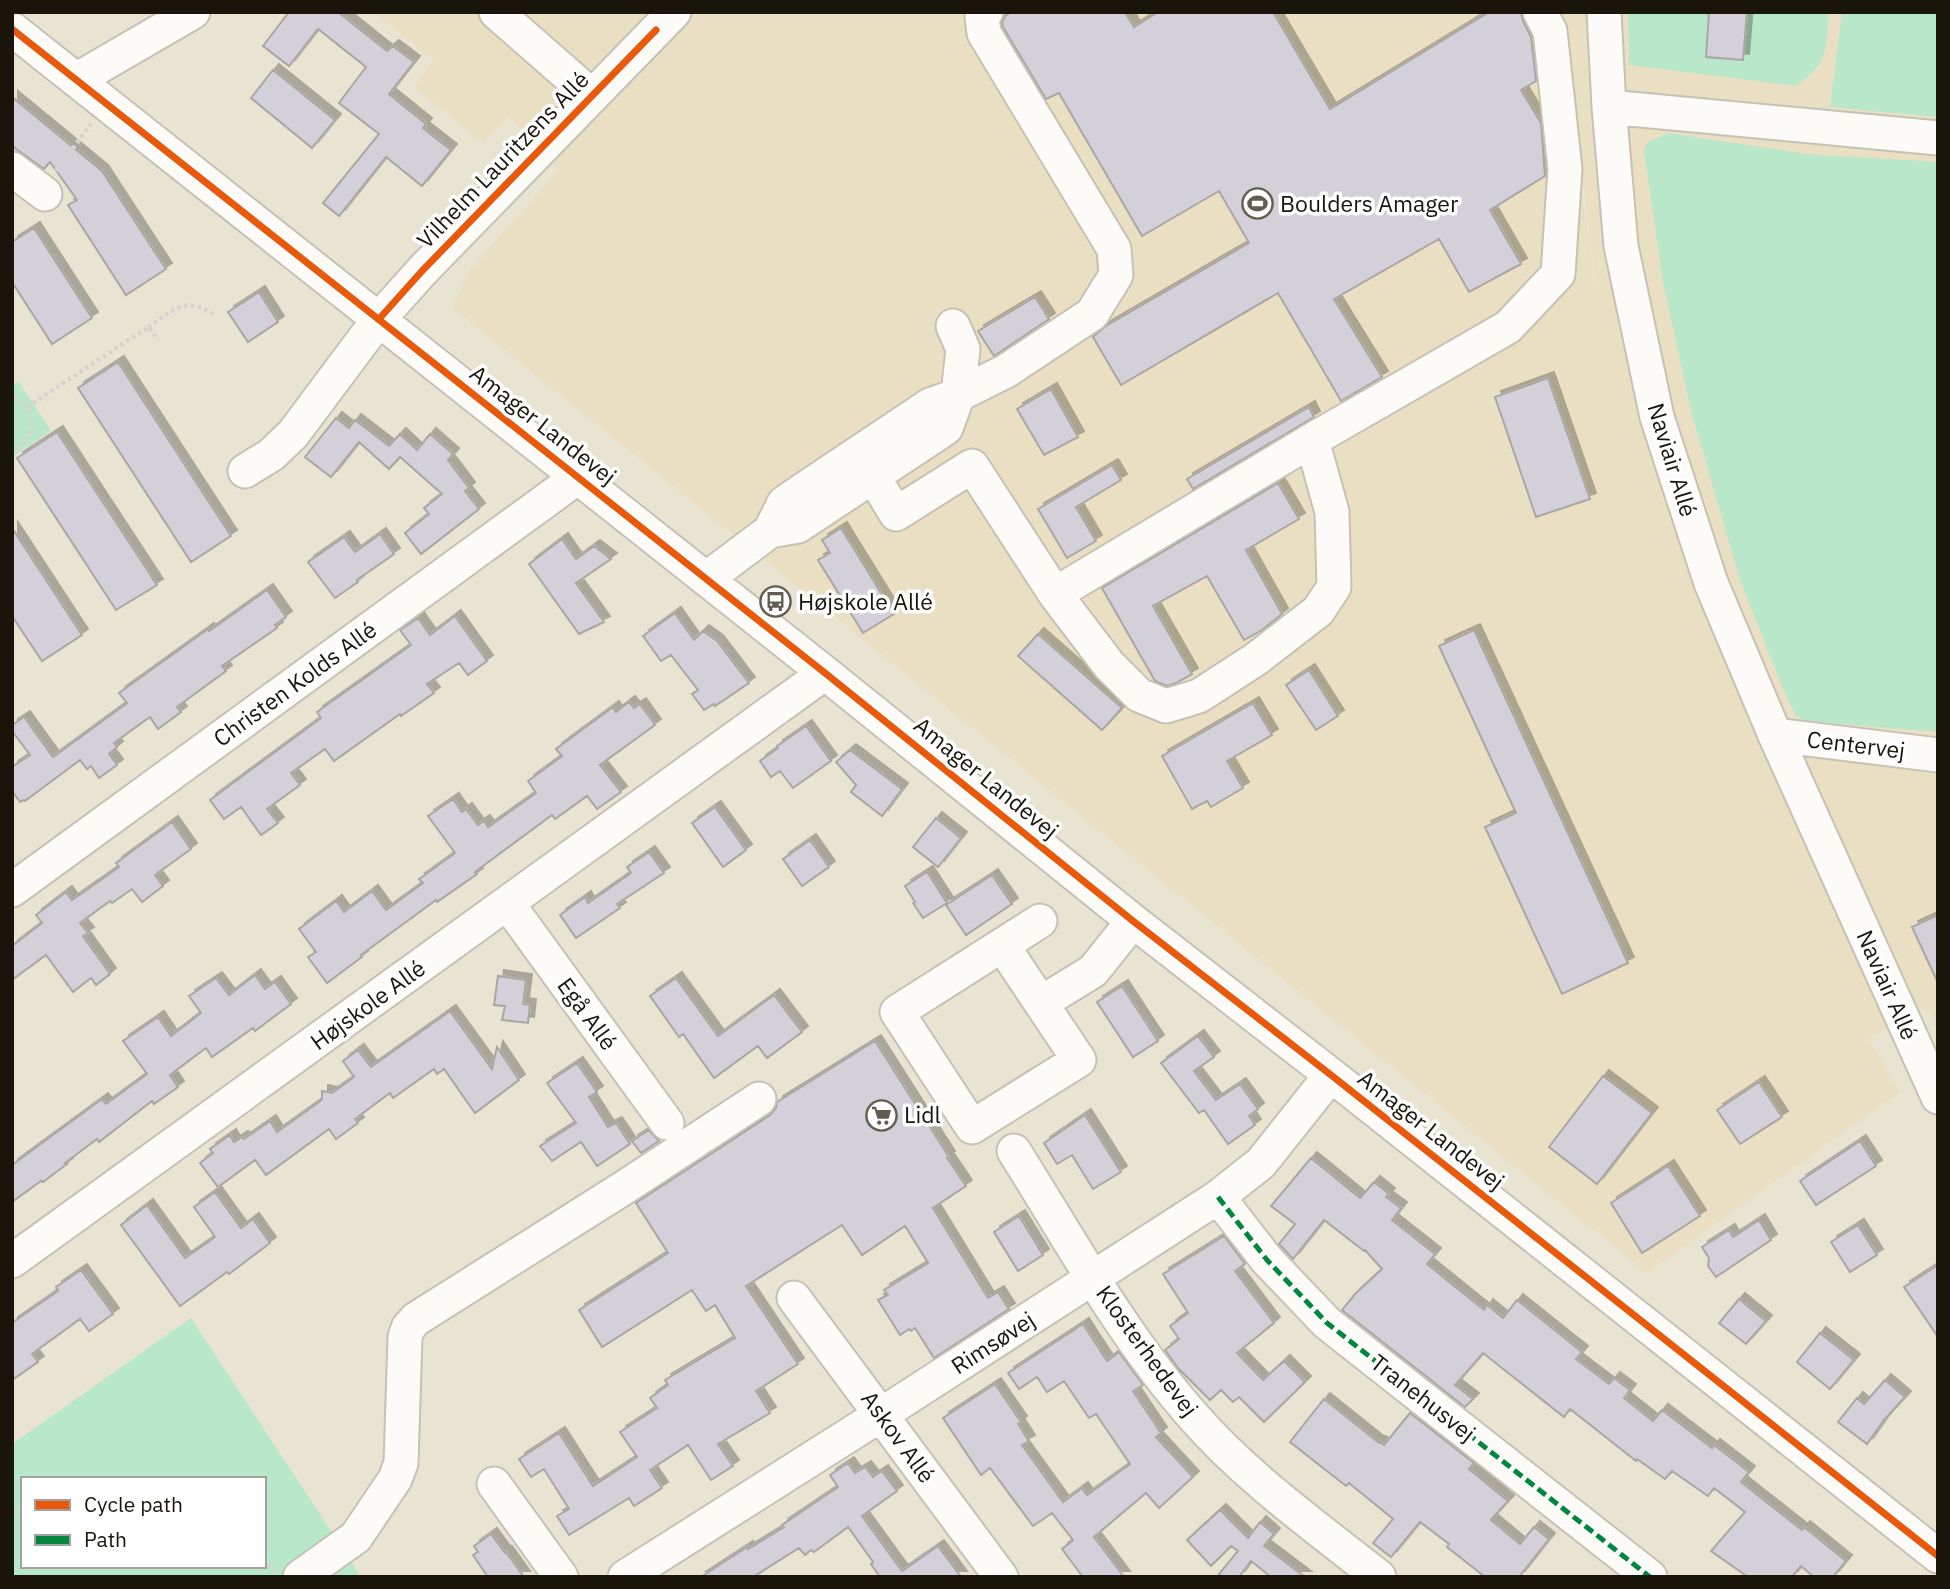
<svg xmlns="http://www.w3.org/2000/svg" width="1950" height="1589" font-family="'IBM Plex Sans',sans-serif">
	<defs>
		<filter id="shadow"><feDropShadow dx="6" dy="-6" stdDeviation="0" flood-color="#0004"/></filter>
	</defs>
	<rect width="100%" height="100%" fill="#e9e3d2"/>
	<path fill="#eadfc3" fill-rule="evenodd" d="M 373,12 L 1938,12 L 1938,1028 L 1928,1007 L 1868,1038 L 1900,1092 L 1647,1273 L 453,308 L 466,275 L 559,169 L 519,126 L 508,117 L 483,143 L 414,87 L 434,60 ZM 1574,141 L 1580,161 L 1599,309 Z"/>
	<path fill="#b9e7c9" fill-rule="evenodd" d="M 1628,12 L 1829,12 C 1826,48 1829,64 1796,86 L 1629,65 Z
		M 1842,12 L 1938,12 L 1938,117 L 1830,107 Z
		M 1668,133 L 1806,154 L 1938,162 L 1938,732 L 1806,721 L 1796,716 L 1781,684 L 1740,580 L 1691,411 L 1663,282 L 1644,151 L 1647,143 Z
		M 19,382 L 51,431 L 12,457 L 12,385 Z
		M 191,1318 L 361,1577 L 12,1577 L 12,1444 ZM 23,1479 L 264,1479 L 264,1566 L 23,1566 Z"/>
	<path fill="#d3d0d9" stroke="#a9a6a4" stroke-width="2" filter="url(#shadow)" d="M 289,12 L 338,12 L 387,51 L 393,46 L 414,62 L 389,94 L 426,124 L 423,128 L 451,150 L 422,186 L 386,157 L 339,216 L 323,203 L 379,134 L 339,103 L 366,67 L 318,29 L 289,66 L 263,46 Z
		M 1011,12 L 1125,12 L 1134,27 L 1158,12 L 1273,12 L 1330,109 L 1489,12 L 1521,12 L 1523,21 L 1531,37 L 1536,81 L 1521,90 L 1541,123 L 1545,176 L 1490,210 L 1521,264 L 1469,292 L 1439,239 L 1334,299 L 1382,377 L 1341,401 L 1278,293 L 1121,385 L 1093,337 L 1106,326 L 1249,243 L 1219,191 L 1142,236 L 1059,93 L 1046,99 L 1003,27 L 1002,22 L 1005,16 Z
		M 1709,12 L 1747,12 L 1743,60 L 1706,57 Z
		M 273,70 L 335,120 L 312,148 L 251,98 Z
		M 12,97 L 102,171 L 166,269 L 126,295 L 68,205 L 77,200 L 50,162 L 44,169 L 12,146 Z
		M 34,228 L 92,318 L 52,344 L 12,282 L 12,242 Z
		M 259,292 L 278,322 L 248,342 L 228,312 Z
		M 1035,297 L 1049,319 L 994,356 L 978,331 Z
		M 118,362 L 231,536 L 191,562 L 78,388 Z
		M 1548,378 L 1590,499 L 1536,517 L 1495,397 Z
		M 1051,389 L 1078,437 L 1044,455 L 1017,409 Z
		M 1309,407 L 1314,417 L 1193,489 L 1187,479 Z
		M 336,418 L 349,428 L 355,420 L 389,446 L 400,434 L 417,450 L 430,434 L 453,454 L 448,460 L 469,488 L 465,491 L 479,509 L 421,554 L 405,533 L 429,514 L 424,508 L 442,494 L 400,457 L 389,469 L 359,442 L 331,477 L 305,457 Z
		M 57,432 L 157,585 L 116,610 L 17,458 Z
		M 1112,465 L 1121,480 L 1076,507 L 1096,541 L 1067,558 L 1038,509 Z
		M 1278,483 L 1299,519 L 1246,550 L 1282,614 L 1262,630 L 1244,640 L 1207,576 L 1153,606 L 1192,674 L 1176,683 L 1167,686 L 1155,681 L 1102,588 Z
		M 12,528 L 82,635 L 42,661 L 12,616 Z
		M 841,528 L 894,614 L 863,633 L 818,560 L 830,553 L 822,540 Z
		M 380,534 L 394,554 L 357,580 L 358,582 L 335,598 L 308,562 L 344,537 L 355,552 Z
		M 562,539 L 576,559 L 594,546 L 611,559 L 576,583 L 604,622 L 579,634 L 529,564 Z
		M 267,590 L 286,617 L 275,625 L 277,628 L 222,666 L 226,671 L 177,707 L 181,712 L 158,729 L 150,717 L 114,743 L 117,747 L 109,754 L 117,765 L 99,778 L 91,766 L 87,769 L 80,760 L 25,801 L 24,800 L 20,802 L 12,791 L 12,767 L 30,755 L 12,731 L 12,725 L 24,717 L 53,757 L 127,703 L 119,693 L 208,629 L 209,631 Z
		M 675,613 L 694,640 L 703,631 L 717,641 L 749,683 L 715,706 L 714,704 L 704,710 L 692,694 L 698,690 L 671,655 L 661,661 L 643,636 Z
		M 455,616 L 487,661 L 468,675 L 459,663 L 427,684 L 434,693 L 401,716 L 400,714 L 334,761 L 325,749 L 291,773 L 300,785 L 267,809 L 278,823 L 261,835 L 241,807 L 224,819 L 210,800 L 321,718 L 317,712 L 411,645 L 400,630 L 418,618 L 430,635 Z
		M 1474,630 L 1628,963 L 1562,994 L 1485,827 L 1516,813 L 1439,646 Z
		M 1038,634 L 1122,708 L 1102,730 L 1018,656 Z
		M 1309,670 L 1338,716 L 1316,730 L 1286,685 Z
		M 629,702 L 634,708 L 640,704 L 655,725 L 600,765 L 621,792 L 597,809 L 587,796 L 555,819 L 552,815 L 475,872 L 477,874 L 437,902 L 436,900 L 361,955 L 362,957 L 327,983 L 308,957 L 316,952 L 299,929 L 336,901 L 344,912 L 372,891 L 386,910 L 423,883 L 419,879 L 455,853 L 428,816 L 453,799 L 462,812 L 466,809 L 478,825 L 484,821 L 488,827 L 536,793 L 528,781 L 562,756 L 556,749 L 613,707 L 616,712 Z
		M 1253,703 L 1272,735 L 1227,761 L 1243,788 L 1211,807 L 1207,801 L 1192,809 L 1162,756 Z
		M 806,726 L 831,761 L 793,788 L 780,771 L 771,777 L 760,761 L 778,748 L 777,746 Z
		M 850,750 L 902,789 L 882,816 L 851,792 L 856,785 L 836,762 Z
		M 715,807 L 746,850 L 723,867 L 692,823 Z
		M 936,818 L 961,838 L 938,867 L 913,847 Z
		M 172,822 L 191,849 L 155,875 L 163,886 L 142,902 L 132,889 L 112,903 L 110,901 L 80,923 L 88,933 L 83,936 L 110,974 L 96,985 L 91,978 L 73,992 L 46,955 L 12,980 L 12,946 L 42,923 L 36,915 L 66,892 L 72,900 L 119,867 L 116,863 Z
		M 810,840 L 829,867 L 802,886 L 783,859 Z
		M 649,852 L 664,873 L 617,904 L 620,908 L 576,938 L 560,915 L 585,897 L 588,903 L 631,873 L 627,867 Z
		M 927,872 L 947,903 L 923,918 L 913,903 L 915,902 L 905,886 Z
		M 992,875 L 1012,904 L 966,935 L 946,905 Z
		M 1938,915 L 1938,983 L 1912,927 Z
		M 255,975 L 265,989 L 275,982 L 291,1004 L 255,1031 L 253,1028 L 212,1057 L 206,1048 L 170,1075 L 178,1087 L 154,1104 L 152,1101 L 99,1142 L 97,1139 L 65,1163 L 67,1164 L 43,1182 L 41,1181 L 12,1202 L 12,1165 L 102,1099 L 106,1104 L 147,1074 L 123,1041 L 158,1017 L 171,1036 L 201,1013 L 189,996 L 216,978 L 229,995 Z
		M 498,976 L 526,980 L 523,1004 L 530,1005 L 528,1023 L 502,1020 L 505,1006 L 494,1005 Z
		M 676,978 L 718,1036 L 774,995 L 802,1032 L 767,1058 L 758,1046 L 714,1078 L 683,1034 L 679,1037 L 650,996 Z
		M 1122,986 L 1158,1041 L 1133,1057 L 1097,1002 Z
		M 450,1011 L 492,1069 L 497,1047 L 519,1080 L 475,1113 L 444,1069 L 437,1074 L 434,1069 L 393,1098 L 390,1093 L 355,1119 L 358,1123 L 336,1139 L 329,1129 L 266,1175 L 255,1160 L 218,1187 L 200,1163 L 213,1153 L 210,1149 L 230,1135 L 234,1142 L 242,1137 L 244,1139 L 270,1121 L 277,1132 L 319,1102 L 322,1099 L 322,1091 L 332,1093 L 354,1077 L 343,1061 L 358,1050 L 371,1067 Z
		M 1198,1036 L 1214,1057 L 1194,1071 L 1216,1100 L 1240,1084 L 1258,1109 L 1249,1116 L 1255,1125 L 1228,1144 L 1204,1110 L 1199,1113 L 1161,1063 Z
		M 875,1041 L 949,1157 L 947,1158 L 966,1186 L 933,1208 L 988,1298 L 998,1292 L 1009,1309 L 934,1358 L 915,1328 L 911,1331 L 909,1329 L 900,1335 L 878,1300 L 888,1295 L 884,1290 L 928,1263 L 905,1226 L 862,1255 L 842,1225 L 746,1286 L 798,1364 L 756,1391 L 770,1413 L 718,1444 L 733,1466 L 711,1480 L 688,1445 L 650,1470 L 662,1488 L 634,1506 L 629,1498 L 569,1535 L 557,1516 L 569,1509 L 544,1469 L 531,1477 L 519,1459 L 559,1433 L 593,1486 L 637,1457 L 620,1432 L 657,1408 L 650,1398 L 668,1385 L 665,1380 L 735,1338 L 715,1305 L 706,1311 L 692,1290 L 602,1347 L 579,1310 L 668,1253 L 636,1203 L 770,1115 L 776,1108 L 777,1102 Z
		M 577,1063 L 597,1092 L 589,1097 L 608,1127 L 616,1123 L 630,1144 L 597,1166 L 581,1142 L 552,1161 L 540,1146 L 576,1123 L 547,1083 Z
		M 1603,1076 L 1652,1113 L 1597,1184 L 1549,1147 Z
		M 1759,1082 L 1782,1117 L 1740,1144 L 1717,1110 Z
		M 1085,1115 L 1121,1172 L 1093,1189 L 1072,1155 L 1057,1164 L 1044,1143 Z
		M 649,1130 L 659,1141 L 641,1153 L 632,1141 Z
		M 1860,1141 L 1876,1166 L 1816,1205 L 1800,1181 Z
		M 1311,1158 L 1360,1198 L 1374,1182 L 1389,1194 L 1386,1197 L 1401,1208 L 1392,1220 L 1435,1254 L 1427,1264 L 1484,1310 L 1487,1305 L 1503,1318 L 1517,1300 L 1582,1352 L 1576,1359 L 1609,1384 L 1614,1378 L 1630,1390 L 1624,1398 L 1653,1421 L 1662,1410 L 1712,1448 L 1714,1445 L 1749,1472 L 1741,1482 L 1802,1530 L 1804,1527 L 1846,1561 L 1833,1577 L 1814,1577 L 1801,1566 L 1792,1577 L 1748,1577 L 1711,1551 L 1745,1512 L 1714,1488 L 1708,1496 L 1672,1471 L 1665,1479 L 1637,1459 L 1636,1461 L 1570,1409 L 1564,1417 L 1483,1353 L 1455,1385 L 1473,1399 L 1465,1407 L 1342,1310 L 1355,1294 L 1382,1269 L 1365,1250 L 1364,1251 L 1324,1220 L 1293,1259 L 1279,1244 L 1295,1224 L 1271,1206 Z
		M 1668,1166 L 1700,1216 L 1642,1253 L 1611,1203 Z
		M 215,1192 L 241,1228 L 253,1219 L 270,1243 L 229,1274 L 227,1272 L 180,1306 L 121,1225 L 147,1205 L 185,1258 L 215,1237 L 194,1207 Z
		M 1019,1216 L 1043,1255 L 1018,1271 L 994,1232 Z
		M 1759,1220 L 1771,1240 L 1716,1277 L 1708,1266 L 1709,1258 L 1702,1247 L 1729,1230 L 1733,1237 Z
		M 1858,1225 L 1877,1255 L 1850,1272 L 1831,1242 Z
		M 1224,1236 L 1245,1264 L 1235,1271 L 1274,1323 L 1237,1353 L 1263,1380 L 1284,1361 L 1305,1382 L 1264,1422 L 1239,1397 L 1233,1402 L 1221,1390 L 1210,1400 L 1178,1368 L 1165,1350 L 1179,1339 L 1170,1326 L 1188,1313 L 1163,1274 Z
		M 1938,1265 L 1938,1337 L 1904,1287 Z
		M 81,1270 L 113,1314 L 89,1331 L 80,1319 L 32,1354 L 38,1362 L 12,1380 L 12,1323 L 58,1291 L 56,1287 Z
		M 1739,1299 L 1766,1321 L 1746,1344 L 1719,1323 Z
		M 1083,1324 L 1107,1361 L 1119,1352 L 1143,1385 L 1133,1391 L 1161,1433 L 1156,1437 L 1193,1477 L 1159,1508 L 1146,1493 L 1094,1537 L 1124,1577 L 1083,1577 L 1062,1549 L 1073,1540 L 1052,1513 L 1033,1526 L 990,1468 L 981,1475 L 943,1418 L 995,1384 L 1021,1422 L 1018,1424 L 1029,1441 L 1022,1445 L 1063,1502 L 1082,1488 L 1087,1495 L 1130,1464 L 1096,1414 L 1089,1418 L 1064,1381 L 1047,1392 L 1037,1377 L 1019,1389 L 1008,1373 Z
		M 1820,1333 L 1854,1360 L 1830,1389 L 1797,1362 Z
		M 1885,1380 L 1905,1397 L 1884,1420 L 1867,1444 L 1838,1422 L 1857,1398 L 1864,1404 Z
		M 1324,1399 L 1379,1443 L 1380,1442 L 1384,1445 L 1410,1413 L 1474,1463 L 1469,1469 L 1508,1501 L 1491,1520 L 1520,1544 L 1534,1527 L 1549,1539 L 1519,1577 L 1485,1577 L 1447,1547 L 1449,1544 L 1420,1522 L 1391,1557 L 1373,1543 L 1393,1519 L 1349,1483 L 1346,1486 L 1290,1442 Z
		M 848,1463 L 855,1473 L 865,1467 L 873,1477 L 882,1471 L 897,1491 L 862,1516 L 902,1571 L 938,1546 L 961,1577 L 880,1577 L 871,1564 L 873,1562 L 848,1527 L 814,1552 L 811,1550 L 805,1555 L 799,1548 L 753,1577 L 701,1577 L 747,1547 L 748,1549 L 784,1527 L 782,1525 L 838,1487 L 830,1475 Z
		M 1220,1510 L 1248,1538 L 1260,1522 L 1274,1534 L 1264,1546 L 1305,1577 L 1271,1577 L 1251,1561 L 1239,1577 L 1223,1577 L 1219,1574 L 1238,1551 L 1231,1546 L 1211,1566 L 1187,1540 Z
		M 491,1534 L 505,1553 L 506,1552 L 524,1577 L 488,1577 L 473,1555 L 478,1552 L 474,1546 Z"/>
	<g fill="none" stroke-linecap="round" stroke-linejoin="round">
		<defs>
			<path id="minor" d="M 496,12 L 592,96
				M 1604,12 L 1609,107 L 1621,246 L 1657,417 L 1711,583 L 1775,735 L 1938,1097
				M 12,29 L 825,673 L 1133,921 L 1331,1075 L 1938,1556
				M 76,80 L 193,12
				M 1609,107 L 1938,138
				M 12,169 L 45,194
				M 953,326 L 963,349 L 958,395 L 946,428 L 798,526 L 770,531 L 784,503 L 809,486 L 930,405 L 958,395 L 1006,371 L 1092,314 L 1116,275 L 1114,249 L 984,33 L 982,17 L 986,12
				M 1312,440 L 1332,512 L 1334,587 L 1318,611 L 1256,659 L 1199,696 L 1166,706 L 1139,695 L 1109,665 L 1055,594 L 1312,440 L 1508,327 L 1558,274 L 1565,169 L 1550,31 L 1540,12
				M 245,471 L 271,455 L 293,434 L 379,319 L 422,271 L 674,12
				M 873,476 L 896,514 L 972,466 L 1055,594
				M 706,579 L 770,531
				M 1775,735 L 1938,755
				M 12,890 L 578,477
				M 508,904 L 667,1123
				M 1002,945 L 1079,1060 L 972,1127 L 897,1012 L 1040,921
				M 1041,1003 L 1093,971 L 1133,921
				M 1014,1151 C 1070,1240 1124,1338 1193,1416 C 1247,1478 1315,1526 1379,1577
				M 1218,1197 L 1267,1260 L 1327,1323 L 1650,1577
				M 12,1261 L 825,673
				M 794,1298 L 1001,1577
				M 494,1484 L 561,1577
				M 300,1577 L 356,1537 L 395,1479 L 401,1463 L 405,1337 L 408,1328 L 416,1319 L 625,1187 L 759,1099
				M 625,1577 L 882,1414 L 1218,1197 L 1261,1163 L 1331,1075"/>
		</defs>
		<use href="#minor" stroke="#c6c1b5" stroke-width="37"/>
		<path stroke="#d5d3ce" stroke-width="4.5" stroke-dasharray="3.5 3.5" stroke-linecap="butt" d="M 56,171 L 91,124
			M 148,327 C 174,310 183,296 213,314
			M 12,398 C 41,408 36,439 12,451
			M 27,407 L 148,327 L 159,340
			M 12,1512 L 23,1513
			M 264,1559 L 275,1571"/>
		<use href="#minor" stroke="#fcfbf8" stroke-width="33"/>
		<path stroke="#00873e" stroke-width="5" stroke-dasharray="10 5" stroke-linecap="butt" d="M 1218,1197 L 1267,1260 L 1327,1323 L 1650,1577"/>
		<defs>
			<path id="cycleway" d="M 12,29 L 825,673 L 1133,921 L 1331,1075 L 1938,1556
				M 379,319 L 422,271 L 656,30"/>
		</defs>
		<use href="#cycleway" stroke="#fff" stroke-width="11"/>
		<use href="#cycleway" stroke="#e8590c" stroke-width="7"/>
	</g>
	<defs>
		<symbol id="stadium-ring" viewBox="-11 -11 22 22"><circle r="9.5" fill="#fff" stroke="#625d50" stroke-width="1.5"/><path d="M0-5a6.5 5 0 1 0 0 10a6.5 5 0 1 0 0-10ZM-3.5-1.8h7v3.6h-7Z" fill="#625d50"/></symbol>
		<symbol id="bus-ring" viewBox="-11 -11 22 22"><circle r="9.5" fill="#fff" stroke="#625d50" stroke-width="1.5"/><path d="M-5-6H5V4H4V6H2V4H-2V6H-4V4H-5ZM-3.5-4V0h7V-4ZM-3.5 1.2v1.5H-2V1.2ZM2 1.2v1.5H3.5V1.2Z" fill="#625d50"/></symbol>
		<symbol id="supermarket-ring" viewBox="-11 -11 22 22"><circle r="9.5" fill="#fff" stroke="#625d50" stroke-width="1.5"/><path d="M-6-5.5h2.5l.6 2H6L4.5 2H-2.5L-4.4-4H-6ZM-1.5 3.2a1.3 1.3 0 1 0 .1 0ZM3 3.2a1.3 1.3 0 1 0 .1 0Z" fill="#625d50"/></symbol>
	</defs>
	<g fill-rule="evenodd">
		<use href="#stadium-ring" x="1240" y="186" width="35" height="35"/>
		<use href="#bus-ring" x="758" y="584" width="35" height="35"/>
		<use href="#supermarket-ring" x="864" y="1098" width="35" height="35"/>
	</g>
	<g text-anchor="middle" stroke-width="7" stroke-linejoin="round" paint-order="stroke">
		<g font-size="23" fill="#19150a" stroke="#fff">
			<text transform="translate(503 160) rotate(-46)" y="8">Vilhelm Lauritzens Allé</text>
			<text transform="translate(543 425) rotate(38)" y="8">Amager Landevej</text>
			<text transform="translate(1672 460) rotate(73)" y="8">Naviair Allé</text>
			<text transform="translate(295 684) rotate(-36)" y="8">Christen Kolds Allé</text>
			<text transform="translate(1856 745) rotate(7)" y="8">Centervej</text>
			<text transform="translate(986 778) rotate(39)" y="8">Amager Landevej</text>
			<text transform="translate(1887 985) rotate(66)" y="8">Naviair Allé</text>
			<text transform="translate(368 1005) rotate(-36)" y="8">Højskole Allé</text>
			<text transform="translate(587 1014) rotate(54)" y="8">Egå Allé</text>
			<text transform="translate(1431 1130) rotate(38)" y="8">Amager Landevej</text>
			<text transform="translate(993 1343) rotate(-33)" y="8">Rimsøvej</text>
			<text transform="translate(1147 1351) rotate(54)" y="8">Klosterhedevej</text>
			<text transform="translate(1423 1398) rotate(38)" y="8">Tranehusvej</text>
			<text transform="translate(898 1437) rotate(54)" y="8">Askov Allé</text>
		</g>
		<g font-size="23" fill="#19150a" stroke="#fff" text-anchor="start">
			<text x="1280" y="212">Boulders Amager</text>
			<text x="798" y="610">Højskole Allé</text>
			<text x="904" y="1123">Lidl</text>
		</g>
	</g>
	<rect width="1950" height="1589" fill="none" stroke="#19150a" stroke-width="28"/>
	<rect x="21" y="1477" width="245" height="91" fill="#ffffff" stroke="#a3a19d" stroke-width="2"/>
	<rect x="35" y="1500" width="35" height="10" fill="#e8590c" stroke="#a3a19d" stroke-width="2"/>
	<text x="84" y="1512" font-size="21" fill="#19150a">Cycle path</text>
	<rect x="35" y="1535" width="35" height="10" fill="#00873e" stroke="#a3a19d" stroke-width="2"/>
	<text x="84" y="1547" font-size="21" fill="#19150a">Path</text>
</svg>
